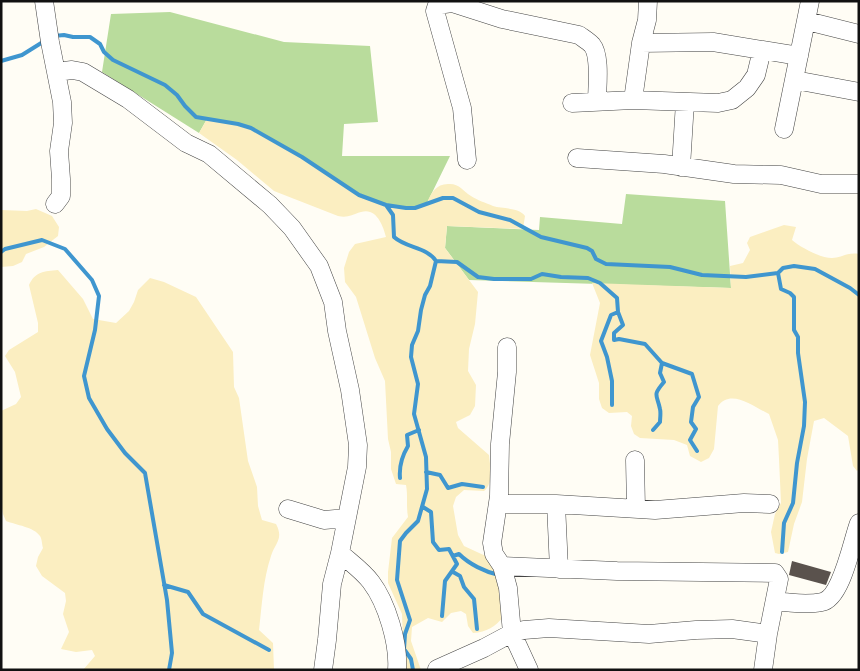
<svg xmlns="http://www.w3.org/2000/svg" width="860" height="671" font-family="'Source Serif 4',serif">
	<rect width="100%" height="100%" fill="#fffdf5"/>
	<path fill="#b9dc9c" d="M 170,12 L 284,42 L 370,46 L 378,122 L 344,124 L 342,156 L 450,156 L 427,203 C 383,221 337,179 303,157 C 286,147 269,137 252,129 C 238,122 222,121 207,119 L 199,133 L 102,72 L 111,14 Z
		M 626,194 L 725,201 L 731,288 L 469,280 L 445,248 L 447,226 L 539,230 L 540,217 L 622,224 Z"/>
	<path fill="#fbeec1" d="M 207,119 C 222,121 238,122 252,129 C 269,137 286,147 302,157 C 337,179 383,222 427,203 C 431,193 436,184 448,184 C 459,183 463,191 471,196 C 477,200 486,203 493,206 C 502,209 519,207 525,216 L 523,229 L 447,226 L 445,248 L 478,292 L 475,324 L 469,349 L 468,371 L 476,385 L 475,406 L 470,415 L 456,422 L 458,428 L 489,455 C 490,466 494,483 484,491 L 464,490 L 456,497 L 453,506 L 458,535 L 464,546 L 503,564 L 504,616 C 495,627 487,632 473,633 L 468,626 L 466,614 L 461,611 L 451,613 L 442,622 L 428,618 L 412,627 L 411,641 L 421,670 L 404,670 L 402,614 L 388,583 L 388,572 L 392,538 L 408,517 C 406,506 408,495 406,485 L 396,484 L 391,469 L 391,452 L 388,439 L 385,381 L 375,358 L 356,297 L 345,282 L 344,268 L 349,252 L 355,244 L 386,237 C 383,225 376,207 361,212 C 351,215 348,218 338,216 L 274,191 L 237,160 L 199,133 Z
		M 36,209 L 52,216 L 59,227 L 58,236 L 44,247 L 26,254 L 22,262 L 13,266 L 1,267 L 1,210 L 27,211 Z
		M 784,225 L 796,227 L 792,240 C 800,247 820,258 832,258 C 841,258 847,252 859,254 L 859,469 L 857,471 L 853,466 L 848,436 L 824,418 L 814,421 L 807,459 L 802,502 L 794,524 L 788,552 L 779,554 L 775,553 L 771,532 L 775,514 L 781,503 L 779,459 L 778,440 L 769,414 C 754,407 731,388 718,406 L 714,449 L 709,458 L 701,462 L 690,456 L 687,445 L 674,440 L 640,438 L 634,434 L 631,426 L 632,416 L 627,412 L 609,413 L 602,408 L 599,399 L 599,383 L 590,355 L 600,303 L 592,283 L 731,288 L 730,266 L 743,263 L 750,250 L 747,243 L 750,237 Z
		M 58,270 L 83,299 L 93,319 L 116,323 L 129,311 L 134,302 L 138,290 L 150,278 L 164,282 L 196,297 L 233,352 L 234,387 L 239,398 L 248,461 L 257,487 L 258,506 L 262,520 L 276,524 C 284,539 275,543 271,556 C 263,580 262,605 259,630 L 273,643 L 274,670 L 83,670 L 95,656 L 92,650 L 76,652 L 61,649 L 69,632 L 63,614 L 66,601 L 65,593 L 42,576 L 36,566 L 38,557 L 43,548 C 42,545 42,539 40,536 C 34,527 16,525 6,521 L 3,514 L 1,502 L 1,411 L 16,404 L 21,397 L 15,372 L 5,356 L 9,350 L 38,332 L 38,323 L 29,285 C 35,272 44,271 58,270 Z"/>
	<g fill="none" stroke-linecap="round" stroke-linejoin="round">
		<path stroke="#3f96cf" stroke-width="4" d="M 54,36 L 64,35 L 73,37 L 90,37 L 100,44 L 104,52 L 113,60 L 165,85 L 177,95 L 185,106 L 196,117 L 238,124 L 251,128 L 302,157 L 359,195 L 386,205 L 406,208 L 415,208 L 443,198 L 453,198 L 479,212 L 510,220 L 541,237 L 587,248 L 592,251 L 596,259 L 606,264 L 670,267 L 702,275 L 746,277 L 778,273 L 783,268 L 794,266 L 815,269 L 850,288 L 859,295
			M 1,61 L 22,55 L 46,40
			M 386,205 L 393,215 L 394,237 C 406,248 427,247 436,261 L 430,286 L 425,295 L 421,310 L 418,331 L 412,345 L 411,357 L 418,384 L 414,414 L 426,457 L 427,489 L 418,521 L 406,533 L 400,541 L 397,580 L 410,620 L 405,634 L 404,649 L 411,659 L 413,670
			M 1,252 L 5,249 L 42,240 L 65,249 L 92,280 L 99,296 L 95,330 L 84,376 L 89,398 L 107,429 L 125,453 L 145,473 L 167,600 L 172,653 L 169,670
			M 436,261 L 457,262 L 478,277 L 494,279 L 531,279 L 542,274 L 561,277 L 588,278 L 600,283 L 617,298 L 618,312 L 623,325 L 614,333 L 614,340 L 619,339 L 645,344 L 662,363 L 692,374 L 699,397 L 693,407 L 691,422 L 696,429 L 690,440 L 697,451
			M 778,273 L 781,289 L 790,293 L 794,297 L 794,330 L 798,337 L 798,353 L 805,402 L 804,426 L 797,463 L 793,503 L 784,523 L 782,552
			M 612,405 L 612,381 L 607,357 L 601,341 L 611,315 L 618,312
			M 653,430 L 660,422 C 660,418 661,413 660,409 C 657,394 652,396 664,382 L 660,373 L 662,363
			M 426,472 L 440,475 L 448,488 L 462,484 L 483,487
			M 400,478 C 399,467 402,456 408,446 L 407,435 L 419,430
			M 423,507 L 431,512 L 433,542 L 439,550 L 449,549 L 457,564 L 445,581 L 442,616
			M 453,556 L 459,554 C 469,564 485,572 499,575
			M 453,572 L 460,576 L 464,587 L 474,599 L 477,629
			M 164,585 L 188,592 L 203,614 L 269,650"/>
	</g>
	<path fill="#5a524d" d="M 792,561 L 831,572 L 826,585 L 789,575 Z"/>
	<g fill="none" stroke-linecap="round" stroke-linejoin="round">
		<defs>
			<path id="minor" d="M 44,1 L 50,42 L 62,102 L 63,123 L 59,151 L 61,179 L 61,196 L 55,204
				M 807,21 L 859,34
				M 641,43 L 713,42 L 799,56
				M 56,72 L 72,70 L 83,72 L 128,99 L 186,143 L 209,154 L 270,205 L 292,228 L 319,266 L 333,302 L 337,331 L 350,390 L 358,445 L 357,467 L 340,553 C 350,562 363,571 371,582 C 387,603 399,644 397,670
				M 795,80 L 859,92
				M 633,100 L 718,103 L 732,100 L 747,88 L 756,75 L 762,50
				M 572,103 L 633,100 L 641,43 L 647,20 L 648,1
				M 784,129 L 810,1
				M 577,158 L 664,164 L 734,174 L 781,175 L 821,184 L 859,184
				M 467,160 L 462,108 L 435,11 L 437,5 L 452,3 L 502,19 L 579,35 C 583,38 588,41 592,45 C 601,56 597,87 597,102
				M 681,167 L 685,102
				M 507,347 L 507,372 L 500,444 L 499,496 L 492,543 L 494,554 L 502,566 L 508,588 L 512,633 L 529,670
				M 635,460 L 636,508
				M 499,504 L 556,504 L 655,510 L 744,503 L 770,504
				M 556,504 L 559,569
				M 288,509 L 324,520 L 347,518
				M 502,566 L 617,571 L 775,573 L 779,579 L 768,634 L 763,670
				M 775,601 C 790,603 807,605 822,602 C 842,598 852,541 859,523
				M 437,669 L 484,648 L 512,633 L 524,630 L 549,628 L 649,634 L 696,630 L 732,629 L 768,634
				M 323,670 L 327,640 L 332,584 L 340,553"/>
		</defs>
		<use href="#minor" stroke="#444" stroke-width="19"/>
		<use href="#minor" stroke="#fff" stroke-width="18"/>
	</g>
	<rect width="860" height="671" fill="none" stroke="#111111" stroke-width="5"/>
</svg>
